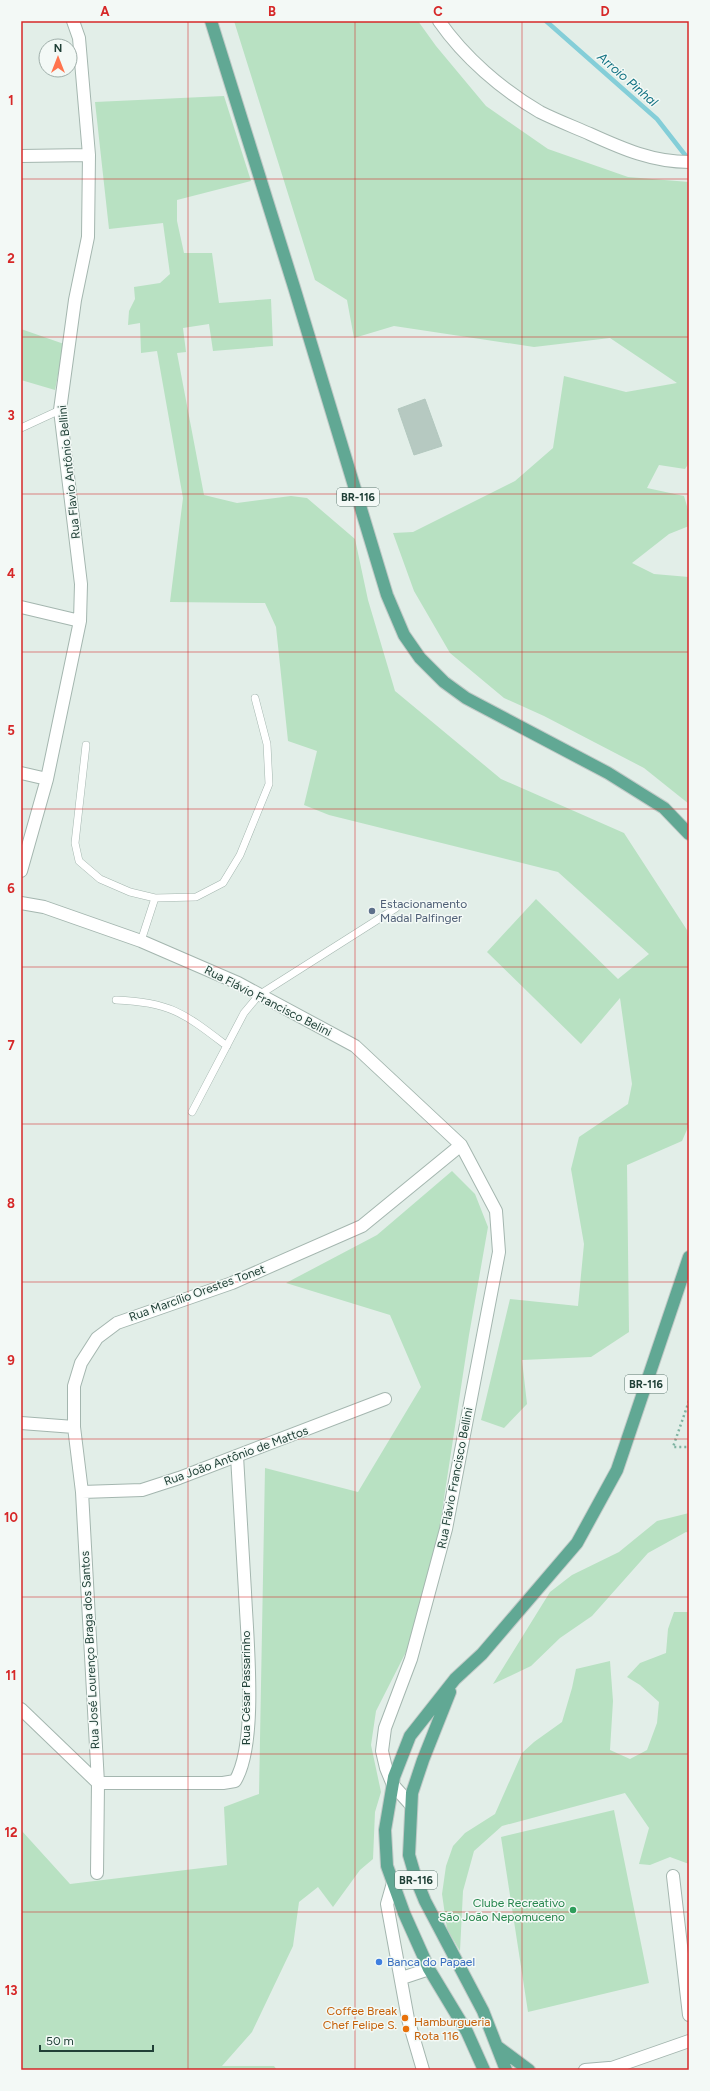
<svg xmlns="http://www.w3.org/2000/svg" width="710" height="2091" font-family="Figtree,sans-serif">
	<rect width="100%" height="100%" fill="#e2eee8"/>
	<path fill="#b8e1c2" d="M 234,21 L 418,21 L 436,46 L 486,106 L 548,149 L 628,177 L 689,182 L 689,463 L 685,469 L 659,465 L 647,488 L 684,496 L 689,513 L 689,526 L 669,534 L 632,563 L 654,574 L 689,577 L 689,804 L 644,768 L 544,716 L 504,698 L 450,653 L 414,591 L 393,533 L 413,532 L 515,481 L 553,448 L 564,376 L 626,392 L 677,383 L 610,338 L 534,347 L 394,326 L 354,338 L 347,300 L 315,280 Z
		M 224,96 L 251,181 L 177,200 L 177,221 L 184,253 L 212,253 L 219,303 L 271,299 L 273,346 L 213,351 L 209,324 L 183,328 L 186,352 L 177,353 L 204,495 L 237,503 L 291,496 L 307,498 L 355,539 L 368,600 L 395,691 L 501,779 L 624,833 L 687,930 L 689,945 L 689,1125 L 682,1141 L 627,1165 L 629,1332 L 591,1357 L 522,1360 L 527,1404 L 504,1428 L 481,1420 L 510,1299 L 578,1306 L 584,1244 L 571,1169 L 579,1137 L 628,1104 L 632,1084 L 620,998 L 581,1044 L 487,952 L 536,899 L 618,979 L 649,954 L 558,872 L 329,815 L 304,805 L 317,751 L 288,741 L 276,627 L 265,603 L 170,602 L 183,498 L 157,351 L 141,353 L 140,323 L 128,325 L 129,311 L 135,299 L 134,287 L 160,283 L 170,274 L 163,223 L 109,229 L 95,102 Z
		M 21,329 L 64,344 L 55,390 L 21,380 Z
		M 452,1171 L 475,1194 L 488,1227 L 469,1335 L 439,1531 L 407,1650 L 376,1711 L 371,1745 L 381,1792 L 375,1812 L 373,1859 L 360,1870 L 333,1907 L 318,1887 L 299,1902 L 293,1946 L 252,2032 L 222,2066 L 274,2066 L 277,2070 L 21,2070 L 21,1830 L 70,1884 L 227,1865 L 224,1807 L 259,1794 L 265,1468 L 358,1492 L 421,1387 L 390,1315 L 286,1283 L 377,1235 Z
		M 689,1513 L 689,1533 L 686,1532 L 648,1553 L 592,1616 L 560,1638 L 531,1666 L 493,1684 L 550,1592 L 572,1575 L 619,1552 L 657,1521 Z
		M 674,1612 L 689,1612 L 689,1864 L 670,1857 L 650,1865 L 639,1864 L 649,1828 L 625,1793 L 502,1826 L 474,1851 L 463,1891 L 460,1951 L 447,1929 L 442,1894 L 446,1866 L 453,1846 L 465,1833 L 495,1814 L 522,1753 L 534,1742 L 562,1722 L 572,1688 L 576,1669 L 610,1661 L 613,1701 L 610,1750 L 630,1759 L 647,1750 L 657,1723 L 659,1702 L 640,1685 L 627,1677 L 640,1663 L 666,1653 L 668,1629 Z
		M 614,1810 L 649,1983 L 528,2012 L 501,1837 Z"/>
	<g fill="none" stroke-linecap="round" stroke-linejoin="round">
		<path stroke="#84ced8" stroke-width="4.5" d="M 546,21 L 657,119 L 689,160"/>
	</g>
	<path fill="#b6c9c1" stroke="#b3c8bf" d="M 425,399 L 442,446 L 414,455 L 398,409 Z"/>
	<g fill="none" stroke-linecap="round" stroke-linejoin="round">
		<defs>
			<path id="lane" d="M 21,428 L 60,410
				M 86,745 L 75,843 L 79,861 L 100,879 L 130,892 L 155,898 L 196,897 L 223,883 L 240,855 L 269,784 L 267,744 L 255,698
				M 141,941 L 155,898
				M 116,1000 C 171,1002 185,1014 227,1046
				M 192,1112 L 244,1013 L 259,995 L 396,908"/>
			<path id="street" d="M 439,21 C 464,57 502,90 540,112 C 556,120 574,127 590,134 C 623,149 653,162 689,162
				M 21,156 L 89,155
				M 21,607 L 80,621
				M 21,773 L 47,779
				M 21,871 L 47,779 L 80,621 L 81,584 L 60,410 L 75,300 L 88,237 L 89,155 L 79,38 L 73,21
				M 21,903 L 44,907 L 141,941 L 238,983 L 355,1046 L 461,1145 L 496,1211 L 499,1252 L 446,1529 L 411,1659 L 385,1728 L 382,1751 L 386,1768 L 393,1785 L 411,1805
				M 21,1423 L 74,1427 L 74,1386 L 81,1363 L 97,1338 L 117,1323 L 232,1283 L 362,1226 L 461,1145
				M 74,1427 L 82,1492 L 98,1783 L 97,1873
				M 82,1492 L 142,1490 L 179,1478 L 385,1399
				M 21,1709 L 98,1783
				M 98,1783 L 223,1783 L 235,1781 C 258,1744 247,1638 245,1592 C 242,1547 240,1501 237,1456
				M 673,1876 L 689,2015
				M 416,1879 L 393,1883 L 387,1904 L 408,2019 L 423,2070
				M 402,1978 L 429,1969
				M 585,2070 L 609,2068
				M 606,2070 L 689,2041"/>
			<path id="primary" d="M 211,21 L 294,287 L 387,595 L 404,635 L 420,658 L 444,682 L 466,698 L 608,773 L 664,808 L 689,834
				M 450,1692 L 423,1760 L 412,1793 L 409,1855 L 416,1879 L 425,1901 L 483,2011 L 506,2070
				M 498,2047 L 529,2070
				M 484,2070 L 467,2032 L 429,1969 L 404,1913 L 387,1866 L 385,1830 L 394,1777 L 410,1736 L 455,1679 L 482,1654 L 577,1543 L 617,1470 L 689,1257"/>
		</defs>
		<use href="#lane" stroke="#a4b6af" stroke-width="8"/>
		<use href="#street" stroke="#a4b6af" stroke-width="14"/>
		<use href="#primary" stroke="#c1cac7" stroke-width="14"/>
		<path stroke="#7fb4a2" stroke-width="2.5" stroke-dasharray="2 3" stroke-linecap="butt" d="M 689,1401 L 673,1447 L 689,1447"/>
		<use href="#lane" stroke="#fff" stroke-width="7"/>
		<use href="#street" stroke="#fff" stroke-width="12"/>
		<use href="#primary" stroke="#61a894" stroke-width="12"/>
	</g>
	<path fill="none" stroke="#d62828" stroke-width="1" stroke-opacity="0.55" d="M 188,21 L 188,2070M 355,21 L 355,2070M 522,21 L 522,2070M 21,179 L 689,179M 21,337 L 689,337M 21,494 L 689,494M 21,652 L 689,652M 21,809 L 689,809M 21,967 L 689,967M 21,1124 L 689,1124M 21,1282 L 689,1282M 21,1439 L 689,1439M 21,1597 L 689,1597M 21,1754 L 689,1754M 21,1912 L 689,1912"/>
	<circle fill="#5c6f8a" stroke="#f3f9f6" stroke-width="1.5" cx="372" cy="911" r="4"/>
	<circle fill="#2e9e5b" stroke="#f3f9f6" stroke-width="1.5" cx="573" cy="1910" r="4"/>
	<circle fill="#3f7fe0" stroke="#f3f9f6" stroke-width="1.5" cx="379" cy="1962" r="4"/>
	<g fill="#e8710a" stroke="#f3f9f6" stroke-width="1.5">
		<circle cx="405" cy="2018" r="4"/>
		<circle cx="406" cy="2029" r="4"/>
	</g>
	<g text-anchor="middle" stroke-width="3" stroke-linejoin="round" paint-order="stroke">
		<g fill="#f3f9f6" stroke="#5f7870" stroke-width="1">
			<rect x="337" y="488" width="42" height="18" rx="3"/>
			<rect x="625" y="1375" width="42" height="18" rx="3"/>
			<rect x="395" y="1871" width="42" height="18" rx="3"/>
		</g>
		<g font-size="11" font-weight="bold" fill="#204037">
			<text x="358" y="501">BR-116</text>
			<text x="646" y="1388">BR-116</text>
			<text x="416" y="1884">BR-116</text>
		</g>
		<g font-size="12" fill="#204037" stroke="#f3f9f6">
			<text transform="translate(69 472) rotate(-96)" y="4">Rua Flavio Antônio Bellini</text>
			<text transform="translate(268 1001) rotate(27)" y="4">Rua Flávio Francisco Belini</text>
			<text transform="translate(197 1293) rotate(-20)" y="4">Rua Marcílio Orestes Tonet</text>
			<text transform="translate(236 1456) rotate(-20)" y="4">Rua João Antônio de Mattos</text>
			<text transform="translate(455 1478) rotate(-79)" y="4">Rua Flávio Francisco Bellini</text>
			<text transform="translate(90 1650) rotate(-93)" y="4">Rua José Lourenço Braga dos Santos</text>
			<text transform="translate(246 1688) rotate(-90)" y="4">Rua César Passarinho</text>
		</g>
		<g font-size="12" fill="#4e5e75" stroke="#f3f9f6" text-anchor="start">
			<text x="380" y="908">Estacionamento<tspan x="380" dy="14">Madal Palfinger</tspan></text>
		</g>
		<g font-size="12" fill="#27864d" stroke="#f3f9f6" text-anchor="end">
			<text x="565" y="1907">Clube Recreativo<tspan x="565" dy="14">São João Nepomuceno</tspan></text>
		</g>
		<g font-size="12" fill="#366cbe" stroke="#f3f9f6" text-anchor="start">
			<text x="387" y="1966">Banca do Papael</text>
		</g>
		<g font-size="12" fill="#c56008" stroke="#f3f9f6" text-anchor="end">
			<text x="397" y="2015">Coffee Break<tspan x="397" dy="14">Chef Felipe S.</tspan></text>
			<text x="414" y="2026" text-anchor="start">Hamburgueria<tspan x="414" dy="14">Rota 116</tspan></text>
		</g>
		<g font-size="13" font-style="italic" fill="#137383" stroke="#f3f9f6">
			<text transform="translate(628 79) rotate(41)" y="5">Arroio Pinhal</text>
		</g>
	</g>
	<rect width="710" height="2091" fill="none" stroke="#f3f9f6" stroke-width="44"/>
	<g transform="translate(58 58)"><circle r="19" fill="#f3f9f6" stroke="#9fafaa"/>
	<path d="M0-3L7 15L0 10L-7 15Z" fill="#ff744e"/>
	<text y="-6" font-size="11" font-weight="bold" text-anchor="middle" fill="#204037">N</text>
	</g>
	<path d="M40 2045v6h113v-6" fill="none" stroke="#204037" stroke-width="2"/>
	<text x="46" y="2045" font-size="12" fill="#204037" stroke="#f3f9f6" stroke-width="3" paint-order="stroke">50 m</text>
	<rect x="22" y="22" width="666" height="2047" fill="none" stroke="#d62828" stroke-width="1.5"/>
	<g font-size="13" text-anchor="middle" font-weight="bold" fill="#d62828">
		<text x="105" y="16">A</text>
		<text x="272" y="16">B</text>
		<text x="438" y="16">C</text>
		<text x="605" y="16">D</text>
		<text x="11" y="105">1</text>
		<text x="11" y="263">2</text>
		<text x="11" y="420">3</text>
		<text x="11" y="578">4</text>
		<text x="11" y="735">5</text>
		<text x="11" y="893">6</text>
		<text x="11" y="1050">7</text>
		<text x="11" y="1208">8</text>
		<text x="11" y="1365">9</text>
		<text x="11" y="1522">10</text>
		<text x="11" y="1680">11</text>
		<text x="11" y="1837">12</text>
		<text x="11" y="1995">13</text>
	</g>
</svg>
